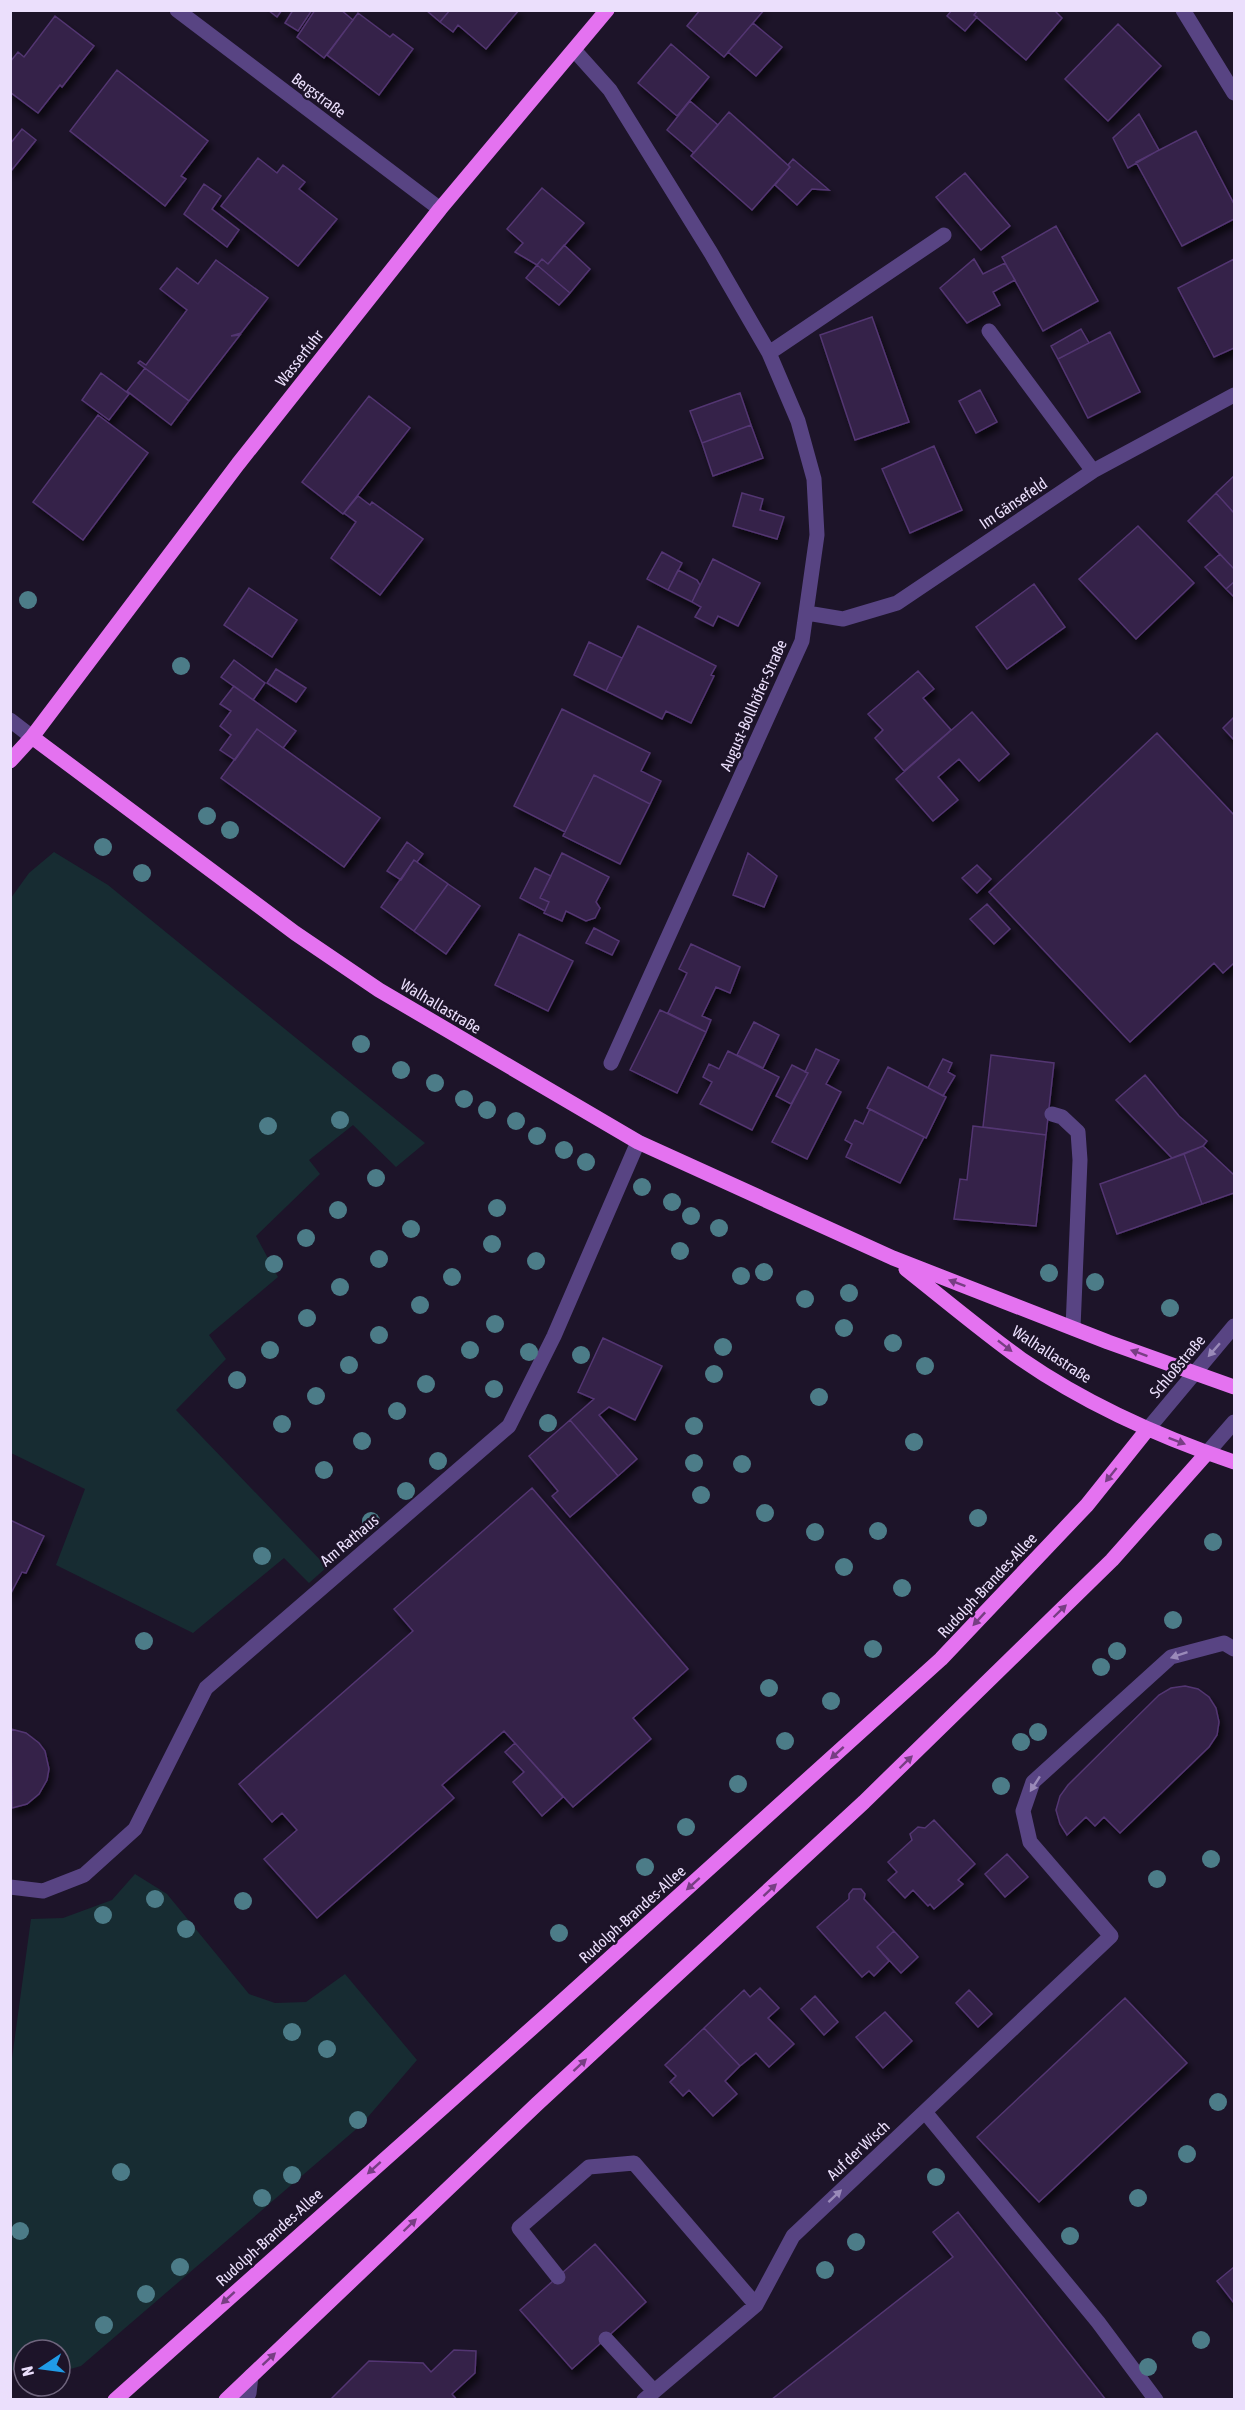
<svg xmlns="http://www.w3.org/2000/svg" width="1245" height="2410" font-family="'Asap Condensed',sans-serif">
	<defs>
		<filter id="shadow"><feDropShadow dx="3.5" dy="6" stdDeviation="3" flood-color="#0009"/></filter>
	</defs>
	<rect width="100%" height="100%" fill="#1d1429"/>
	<path fill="#172c32" d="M 54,852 L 108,885 L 425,1143 L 396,1167 L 353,1125 L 309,1160 L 320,1174 L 256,1236 L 278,1277 L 209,1335 L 226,1359 L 176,1410 L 327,1567 L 309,1583 L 284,1558 L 193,1633 L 56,1565 L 85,1489 L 11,1453 L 11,898 L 29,873 Z
		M 135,1874 L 167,1894 L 249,1994 L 275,2003 L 306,2002 L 345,1974 L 417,2060 L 361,2125 L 81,2366 L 60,2372 L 60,2350 L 24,2350 L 24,2372 L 11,2370 L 10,2073 L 31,1919 L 63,1918 L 112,1900 Z"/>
	<path fill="#342248" stroke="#533672" stroke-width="1.5" filter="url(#shadow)" d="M 268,10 L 282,10 L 277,17 Z
		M 293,10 L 312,10 L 298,31 L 285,23 Z
		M 315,10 L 341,10 L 353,20 L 324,58 L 297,37 Z
		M 426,10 L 450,10 L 440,22 Z
		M 450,10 L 519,10 L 486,49 L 458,25 L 453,32 L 440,22 Z
		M 700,10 L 764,10 L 724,57 L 687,26 Z
		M 952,10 L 978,10 L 974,15 L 977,17 L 965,31 L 947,16 Z
		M 978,10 L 1054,10 L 1062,18 L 1026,60 L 974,15 Z
		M 358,13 L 390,37 L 393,34 L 413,49 L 379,95 L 327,55 Z
		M 55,16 L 94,46 L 62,87 L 60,85 L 38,113 L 10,92 L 10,62 L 18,52 L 24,57 Z
		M 753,23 L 782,47 L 756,76 L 728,52 Z
		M 1118,24 L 1161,66 L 1108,121 L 1065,79 Z
		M 671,44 L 709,77 L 677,116 L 638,83 Z
		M 117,70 L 208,141 L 181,176 L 186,179 L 165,206 L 70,131 Z
		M 690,101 L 718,125 L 694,153 L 667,130 Z
		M 729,112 L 790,167 L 752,210 L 691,156 Z
		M 1139,114 L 1159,150 L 1128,168 L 1113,138 Z
		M 22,129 L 36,140 L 11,171 L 10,144 Z
		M 1196,131 L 1234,204 L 1234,219 L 1182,246 L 1136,162 Z
		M 258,158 L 277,173 L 283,165 L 305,182 L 299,189 L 337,219 L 298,266 L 221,206 Z
		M 793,159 L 829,190 L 812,189 L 797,205 L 775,185 L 790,167 L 788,165 Z
		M 965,173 L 1010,226 L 981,250 L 936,197 Z
		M 204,184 L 221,196 L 212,209 L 239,230 L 227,247 L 184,214 Z
		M 542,188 L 584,223 L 548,264 L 542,259 L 537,265 L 515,252 L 523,243 L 507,229 Z
		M 1056,226 L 1098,301 L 1043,331 L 1002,257 Z
		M 564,245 L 590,269 L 570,293 L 537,265 L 542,259 L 548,264 Z
		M 974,259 L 983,274 L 1005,263 L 1015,280 L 993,292 L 1000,305 L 967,323 L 940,288 Z
		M 1234,259 L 1234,348 L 1214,357 L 1178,288 Z
		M 216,260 L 268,298 L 241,333 L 231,336 L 240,335 L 189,401 L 138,363 L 140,361 L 146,365 L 187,310 L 160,289 L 177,268 L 198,284 Z
		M 537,265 L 570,293 L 559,305 L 526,278 Z
		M 872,317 L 909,422 L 855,440 L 820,335 Z
		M 1081,329 L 1089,343 L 1058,359 L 1051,346 Z
		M 1110,332 L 1140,392 L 1088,418 L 1058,359 Z
		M 145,368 L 189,401 L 171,425 L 127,391 Z
		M 101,373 L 129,394 L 109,420 L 82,400 Z
		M 980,390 L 997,422 L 976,433 L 959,401 Z
		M 740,393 L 751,425 L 702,443 L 690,411 Z
		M 369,396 L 410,428 L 343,514 L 302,482 Z
		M 98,415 L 148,453 L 83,540 L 33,502 Z
		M 751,425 L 763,458 L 713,476 L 702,443 Z
		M 934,446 L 962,510 L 910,533 L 882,469 Z
		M 1234,476 L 1234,513 L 1216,493 Z
		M 742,493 L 763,499 L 760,510 L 784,517 L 777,539 L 733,526 Z
		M 1216,493 L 1234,513 L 1234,569 L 1188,521 Z
		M 358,496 L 370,505 L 372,502 L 423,539 L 380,595 L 331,558 L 356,522 L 344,513 Z
		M 1138,526 L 1194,583 L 1136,639 L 1079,579 Z
		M 662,552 L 682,563 L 668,590 L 647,579 Z
		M 1220,554 L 1234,569 L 1234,582 L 1226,589 L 1205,567 Z
		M 713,559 L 760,583 L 738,626 L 718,616 L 713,626 L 695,617 L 701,607 L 692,602 Z
		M 678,570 L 697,580 L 700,585 L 692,602 L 668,590 Z
		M 1234,582 L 1234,597 L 1226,589 Z
		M 1034,584 L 1065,627 L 1007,669 L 976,627 Z
		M 249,588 L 297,620 L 272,657 L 224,625 Z
		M 638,626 L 716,666 L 711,675 L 714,676 L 691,723 L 666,711 L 662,719 L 606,691 Z
		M 589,642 L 622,658 L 606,691 L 574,675 Z
		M 234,660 L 265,683 L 253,700 L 221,677 Z
		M 276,669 L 306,688 L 296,702 L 267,683 Z
		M 918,671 L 934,689 L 923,698 L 951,730 L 904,771 L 875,738 L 883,730 L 868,714 Z
		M 234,686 L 296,731 L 283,748 L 257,729 L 235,760 L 220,750 L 231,735 L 220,726 L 231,711 L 220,704 Z
		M 562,709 L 650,753 L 641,771 L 661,781 L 650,804 L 594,775 L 565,832 L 514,806 Z
		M 972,712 L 1009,754 L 979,781 L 959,759 L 938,777 L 958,800 L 933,821 L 896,779 Z
		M 1234,717 L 1234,740 L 1223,728 Z
		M 257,729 L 380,818 L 344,867 L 221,778 Z
		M 1157,733 L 1234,815 L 1234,963 L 1223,973 L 1214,963 L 1130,1042 L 989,892 Z
		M 594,775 L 650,804 L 620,864 L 563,836 Z
		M 407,842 L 423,854 L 417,862 L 414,860 L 401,880 L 387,871 Z
		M 562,853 L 609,877 L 596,902 L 600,908 L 595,918 L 586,921 L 566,911 L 562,921 L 544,913 L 549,902 L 540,898 Z
		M 748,853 L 777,876 L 764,907 L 733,895 Z
		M 414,860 L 448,884 L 414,931 L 381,907 Z
		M 977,865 L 991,879 L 977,893 L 962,878 Z
		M 535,868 L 551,876 L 540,898 L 549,902 L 545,911 L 520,898 Z
		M 448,884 L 480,906 L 446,954 L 414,931 Z
		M 987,904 L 1010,929 L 994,944 L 970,919 Z
		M 594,928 L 619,941 L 612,955 L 586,943 Z
		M 519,934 L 573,961 L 548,1011 L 495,985 Z
		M 691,944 L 740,967 L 730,993 L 716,987 L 702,1016 L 711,1020 L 706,1032 L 668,1013 L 687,973 L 679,969 Z
		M 660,1010 L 706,1032 L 677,1093 L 630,1070 Z
		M 754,1022 L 779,1035 L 763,1068 L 737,1055 Z
		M 816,1049 L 839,1060 L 826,1084 L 841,1092 L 807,1159 L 772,1142 L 808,1073 L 805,1072 Z
		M 728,1051 L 779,1077 L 752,1130 L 700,1104 L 712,1082 L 703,1077 L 709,1064 L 719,1069 Z
		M 991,1055 L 1054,1063 L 1046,1135 L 983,1127 Z
		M 943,1059 L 952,1063 L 948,1072 L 955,1076 L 943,1096 L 928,1088 Z
		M 792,1065 L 808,1073 L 791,1104 L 776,1096 Z
		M 888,1067 L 946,1097 L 926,1138 L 867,1108 Z
		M 1145,1075 L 1179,1116 L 1207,1141 L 1203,1146 L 1172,1158 L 1116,1100 Z
		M 870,1109 L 924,1137 L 900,1183 L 846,1157 L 852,1144 L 845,1140 L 855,1120 L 863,1124 Z
		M 973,1126 L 1046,1135 L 1036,1226 L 954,1219 L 960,1179 L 967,1180 Z
		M 1203,1146 L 1234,1175 L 1234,1193 L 1202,1204 L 1184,1154 Z
		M 1184,1154 L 1202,1204 L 1117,1234 L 1100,1184 Z
		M 603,1338 L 662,1366 L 635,1420 L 609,1407 L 599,1415 L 637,1459 L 618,1476 L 570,1420 L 594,1399 L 578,1392 Z
		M 570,1420 L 618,1476 L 570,1517 L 552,1496 L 558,1491 L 529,1456 Z
		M 532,1488 L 688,1669 L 633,1718 L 651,1739 L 573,1807 L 504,1731 L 442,1785 L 454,1798 L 317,1918 L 264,1859 L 297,1830 L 282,1813 L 272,1822 L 239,1784 L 413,1631 L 394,1609 Z
		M 10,1520 L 44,1536 L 26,1573 L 22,1572 L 10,1595 Z
		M 1185,1686 L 1198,1689 L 1209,1697 L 1216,1708 L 1219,1722 L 1217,1735 L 1209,1747 L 1120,1833 L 1104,1817 L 1095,1826 L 1086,1817 L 1067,1835 L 1060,1824 L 1056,1810 L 1060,1796 L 1068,1785 L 1159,1695 L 1171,1688 Z
		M 11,1729 L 26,1733 L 39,1743 L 45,1751 L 49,1769 L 47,1780 L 39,1794 L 27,1804 L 12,1808 Z
		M 515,1743 L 563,1797 L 542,1816 L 513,1782 L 524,1772 L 505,1752 Z
		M 934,1820 L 975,1864 L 958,1880 L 963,1884 L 934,1909 L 930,1904 L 928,1906 L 913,1890 L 905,1898 L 888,1880 L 897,1872 L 888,1862 L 912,1840 L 910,1834 L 918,1827 L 925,1828 Z
		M 1007,1854 L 1028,1877 L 1005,1897 L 985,1874 Z
		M 853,1889 L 861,1889 L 865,1894 L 864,1899 L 894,1931 L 877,1947 L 889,1961 L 874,1976 L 869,1971 L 862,1977 L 817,1927 L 849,1899 L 849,1894 Z
		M 894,1931 L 918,1957 L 901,1973 L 877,1947 Z
		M 760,1988 L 779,2008 L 768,2018 L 794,2044 L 769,2067 L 756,2053 L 740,2066 L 704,2028 L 744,1990 L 750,1997 Z
		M 969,1990 L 992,2014 L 978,2027 L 956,2003 Z
		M 815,1996 L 838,2022 L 824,2035 L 801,2009 Z
		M 1125,1998 L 1187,2063 L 1039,2202 L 977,2137 Z
		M 885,2012 L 912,2041 L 883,2068 L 856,2037 Z
		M 704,2028 L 740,2066 L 725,2081 L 737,2094 L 713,2116 L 689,2090 L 683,2096 L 670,2082 L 676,2076 L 665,2065 Z
		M 958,2212 L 1106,2400 L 771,2400 L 953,2257 L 933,2232 Z
		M 595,2244 L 646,2302 L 572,2369 L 520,2310 Z
		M 1234,2267 L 1234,2303 L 1217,2281 Z
		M 454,2350 L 476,2351 L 475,2373 L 452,2394 L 457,2400 L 330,2400 L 369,2361 L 423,2363 L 431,2372 Z"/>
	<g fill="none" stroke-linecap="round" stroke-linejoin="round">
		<path stroke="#584483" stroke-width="15" d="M 177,10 L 440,209
			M 1183,10 L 1234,93
			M 575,51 L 610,90 L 711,253 L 769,353 L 798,421 L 814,479 L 817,535 L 802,641 L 611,1063
			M 989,331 L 1093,471
			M 769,353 L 944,235
			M 807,613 L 843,619 L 897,603 L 1093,471 L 1234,395
			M 10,720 L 32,737
			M 1052,1114 L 1062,1117 L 1078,1132 L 1080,1160 L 1073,1328
			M 1147,1430 L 1234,1326
			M 1207,1453 L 1234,1422
			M 10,1887 L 43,1891 L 84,1875 L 135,1829 L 206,1688 L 509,1426 L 554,1336 L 638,1142
			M 925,2112 L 1098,2322 L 1156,2400
			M 558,2277 L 519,2228 L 589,2167 L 634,2163 L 756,2305
			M 606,2339 L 654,2391
			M 246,2400 L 249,2393 L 251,2376
			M 644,2400 L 756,2305 L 793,2236 L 1111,1936 L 1030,1842 L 1023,1811 L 1033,1782 L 1171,1657 L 1224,1643 L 1234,1649"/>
		<path stroke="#e472f0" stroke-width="15" d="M 32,737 L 295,933 L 379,990 L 638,1142 L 893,1258 L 1108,1342 L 1234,1387
			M 10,761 L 32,737 L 238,464 L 440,209 L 607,10
			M 906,1269 C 944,1299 982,1331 1021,1359 C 1086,1404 1160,1437 1234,1462
			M 115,2400 L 550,2012 L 941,1659 L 1087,1505 L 1147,1430
			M 226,2400 L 537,2104 L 864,1802 L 1112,1560 L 1207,1453"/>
	</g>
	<g fill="#4c7c88">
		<circle cx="28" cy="600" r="9"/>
		<circle cx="181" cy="666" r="9"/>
		<circle cx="207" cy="816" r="9"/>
		<circle cx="230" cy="830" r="9"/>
		<circle cx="103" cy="847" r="9"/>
		<circle cx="142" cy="873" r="9"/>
		<circle cx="361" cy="1044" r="9"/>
		<circle cx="401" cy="1070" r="9"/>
		<circle cx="435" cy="1083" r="9"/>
		<circle cx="464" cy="1099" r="9"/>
		<circle cx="487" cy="1110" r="9"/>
		<circle cx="340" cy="1120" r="9"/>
		<circle cx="516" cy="1121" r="9"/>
		<circle cx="268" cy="1126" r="9"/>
		<circle cx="537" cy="1136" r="9"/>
		<circle cx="564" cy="1150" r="9"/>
		<circle cx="586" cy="1162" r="9"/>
		<circle cx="376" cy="1178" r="9"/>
		<circle cx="642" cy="1187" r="9"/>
		<circle cx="672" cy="1202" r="9"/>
		<circle cx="497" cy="1208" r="9"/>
		<circle cx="338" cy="1210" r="9"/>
		<circle cx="691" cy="1216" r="9"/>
		<circle cx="719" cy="1228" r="9"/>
		<circle cx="411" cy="1229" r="9"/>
		<circle cx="306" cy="1238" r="9"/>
		<circle cx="492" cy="1244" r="9"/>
		<circle cx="680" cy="1251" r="9"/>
		<circle cx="379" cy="1259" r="9"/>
		<circle cx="536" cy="1261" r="9"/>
		<circle cx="274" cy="1264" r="9"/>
		<circle cx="764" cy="1272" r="9"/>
		<circle cx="1049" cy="1273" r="9"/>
		<circle cx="741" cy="1276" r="9"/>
		<circle cx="452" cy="1277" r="9"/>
		<circle cx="1095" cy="1282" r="9"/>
		<circle cx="340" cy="1287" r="9"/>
		<circle cx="849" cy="1293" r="9"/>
		<circle cx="805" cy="1299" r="9"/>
		<circle cx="420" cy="1305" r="9"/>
		<circle cx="1170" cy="1308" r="9"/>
		<circle cx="307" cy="1318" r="9"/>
		<circle cx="495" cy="1324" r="9"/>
		<circle cx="844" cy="1328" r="9"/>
		<circle cx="379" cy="1335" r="9"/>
		<circle cx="893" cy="1343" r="9"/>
		<circle cx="723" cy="1347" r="9"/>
		<circle cx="270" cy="1350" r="9"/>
		<circle cx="470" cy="1350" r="9"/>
		<circle cx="529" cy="1352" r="9"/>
		<circle cx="581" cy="1355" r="9"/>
		<circle cx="349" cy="1365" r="9"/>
		<circle cx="925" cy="1366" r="9"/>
		<circle cx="714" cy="1374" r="9"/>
		<circle cx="237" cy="1380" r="9"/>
		<circle cx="426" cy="1384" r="9"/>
		<circle cx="494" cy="1389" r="9"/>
		<circle cx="316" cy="1396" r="9"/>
		<circle cx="819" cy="1397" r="9"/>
		<circle cx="397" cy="1411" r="9"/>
		<circle cx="548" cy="1423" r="9"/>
		<circle cx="282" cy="1424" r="9"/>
		<circle cx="694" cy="1426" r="9"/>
		<circle cx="362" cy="1441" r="9"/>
		<circle cx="914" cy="1442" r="9"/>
		<circle cx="438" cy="1461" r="9"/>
		<circle cx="694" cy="1463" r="9"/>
		<circle cx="742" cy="1464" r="9"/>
		<circle cx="324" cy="1470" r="9"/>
		<circle cx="406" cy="1491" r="9"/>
		<circle cx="701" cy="1495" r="9"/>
		<circle cx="765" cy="1513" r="9"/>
		<circle cx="978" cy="1518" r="9"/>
		<circle cx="371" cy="1521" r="9"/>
		<circle cx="878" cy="1531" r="9"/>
		<circle cx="815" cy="1532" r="9"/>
		<circle cx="1213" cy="1542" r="9"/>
		<circle cx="262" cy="1556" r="9"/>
		<circle cx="844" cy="1567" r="9"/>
		<circle cx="902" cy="1588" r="9"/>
		<circle cx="1173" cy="1620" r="9"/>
		<circle cx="144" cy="1641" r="9"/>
		<circle cx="873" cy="1649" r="9"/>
		<circle cx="1117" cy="1651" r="9"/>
		<circle cx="1101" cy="1667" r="9"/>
		<circle cx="769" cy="1688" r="9"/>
		<circle cx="831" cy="1701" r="9"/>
		<circle cx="1038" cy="1732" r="9"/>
		<circle cx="785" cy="1741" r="9"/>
		<circle cx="1021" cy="1742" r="9"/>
		<circle cx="738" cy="1784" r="9"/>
		<circle cx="1001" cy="1786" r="9"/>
		<circle cx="686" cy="1827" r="9"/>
		<circle cx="1211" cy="1859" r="9"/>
		<circle cx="645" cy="1867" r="9"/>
		<circle cx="1157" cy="1879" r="9"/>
		<circle cx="155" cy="1899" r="9"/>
		<circle cx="243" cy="1901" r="9"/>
		<circle cx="103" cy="1915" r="9"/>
		<circle cx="186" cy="1929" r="9"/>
		<circle cx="559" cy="1933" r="9"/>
		<circle cx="292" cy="2032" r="9"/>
		<circle cx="327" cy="2049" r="9"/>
		<circle cx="1218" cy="2102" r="9"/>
		<circle cx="358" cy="2120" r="9"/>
		<circle cx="1187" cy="2154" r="9"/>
		<circle cx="121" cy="2172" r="9"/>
		<circle cx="292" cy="2175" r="9"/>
		<circle cx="936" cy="2177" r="9"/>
		<circle cx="262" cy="2198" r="9"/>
		<circle cx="1138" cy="2198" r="9"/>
		<circle cx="20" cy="2231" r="9"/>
		<circle cx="1070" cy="2236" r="9"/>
		<circle cx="856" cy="2242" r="9"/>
		<circle cx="180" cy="2267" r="9"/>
		<circle cx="825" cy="2270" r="9"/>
		<circle cx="146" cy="2294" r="9"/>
		<circle cx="104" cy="2325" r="9"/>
		<circle cx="1201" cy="2340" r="9"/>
		<circle cx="1148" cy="2367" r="9"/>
	</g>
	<defs><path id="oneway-solid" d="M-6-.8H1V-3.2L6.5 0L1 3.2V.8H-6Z" transform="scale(1.5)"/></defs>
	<g fill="#773e83">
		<use href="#oneway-solid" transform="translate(957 1283) rotate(-159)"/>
		<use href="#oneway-solid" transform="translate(1005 1346) rotate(38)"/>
		<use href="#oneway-solid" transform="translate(1139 1353) rotate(-160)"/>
		<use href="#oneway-solid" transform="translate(1177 1441) rotate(21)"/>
		<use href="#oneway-solid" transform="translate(1111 1475) rotate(129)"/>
		<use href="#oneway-solid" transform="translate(1060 1611) rotate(-44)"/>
		<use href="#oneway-solid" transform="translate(979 1619) rotate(133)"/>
		<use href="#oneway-solid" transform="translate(837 1753) rotate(138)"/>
		<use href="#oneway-solid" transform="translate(906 1762) rotate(-44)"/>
		<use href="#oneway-solid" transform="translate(693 1884) rotate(138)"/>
		<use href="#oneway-solid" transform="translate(770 1890) rotate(-43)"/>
		<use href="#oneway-solid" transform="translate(580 2065) rotate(-43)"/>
		<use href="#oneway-solid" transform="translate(374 2168) rotate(138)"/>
		<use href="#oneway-solid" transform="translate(410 2225) rotate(-44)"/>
		<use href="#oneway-solid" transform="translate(228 2298) rotate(138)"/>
		<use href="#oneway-solid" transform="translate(269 2359) rotate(-43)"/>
	</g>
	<g fill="#9a8ab9">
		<use href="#oneway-solid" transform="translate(1214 1350) rotate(131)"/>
		<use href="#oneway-solid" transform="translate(1179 1655) rotate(161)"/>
		<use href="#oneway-solid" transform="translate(1035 1784) rotate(123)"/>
		<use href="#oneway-solid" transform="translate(835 2196) rotate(-43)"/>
	</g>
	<g text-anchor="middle" stroke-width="5" stroke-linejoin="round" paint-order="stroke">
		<g font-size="16" fill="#ebdffc" stroke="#1d1429">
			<text transform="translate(319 95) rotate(37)" y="6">Bergstraße</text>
			<text transform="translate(299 358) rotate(-52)" y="6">Wasserfuhr</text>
			<text transform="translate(1013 503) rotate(-34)" y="6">Im Gänsefeld</text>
			<text transform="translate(753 705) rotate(-66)" y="6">August-Bollhöfer-Straße</text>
			<text transform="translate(441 1006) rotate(31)" y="6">Walhallastraße</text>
			<text transform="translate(1052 1354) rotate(33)" y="6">Walhallastraße</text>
			<text transform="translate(1177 1366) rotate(-50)" y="6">Schloßstraße</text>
			<text transform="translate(349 1540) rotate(-40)" y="6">Am Rathaus</text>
			<text transform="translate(987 1585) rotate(-47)" y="6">Rudolph-Brandes-Allee</text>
			<text transform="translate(632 1914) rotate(-42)" y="6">Rudolph-Brandes-Allee</text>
			<text transform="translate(858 2150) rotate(-43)" y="6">Auf der Wisch</text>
			<text transform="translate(269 2237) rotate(-42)" y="6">Rudolph-Brandes-Allee</text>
		</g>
	</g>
	<rect width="1245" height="2410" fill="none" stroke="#ebdffc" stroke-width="24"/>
	<g transform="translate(42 2368) rotate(257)"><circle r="28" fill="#1d1429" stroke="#6f657d" stroke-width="1.5"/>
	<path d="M0-4.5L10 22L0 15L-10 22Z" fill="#209be7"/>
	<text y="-9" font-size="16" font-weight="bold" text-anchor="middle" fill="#ebdffc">N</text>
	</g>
</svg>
